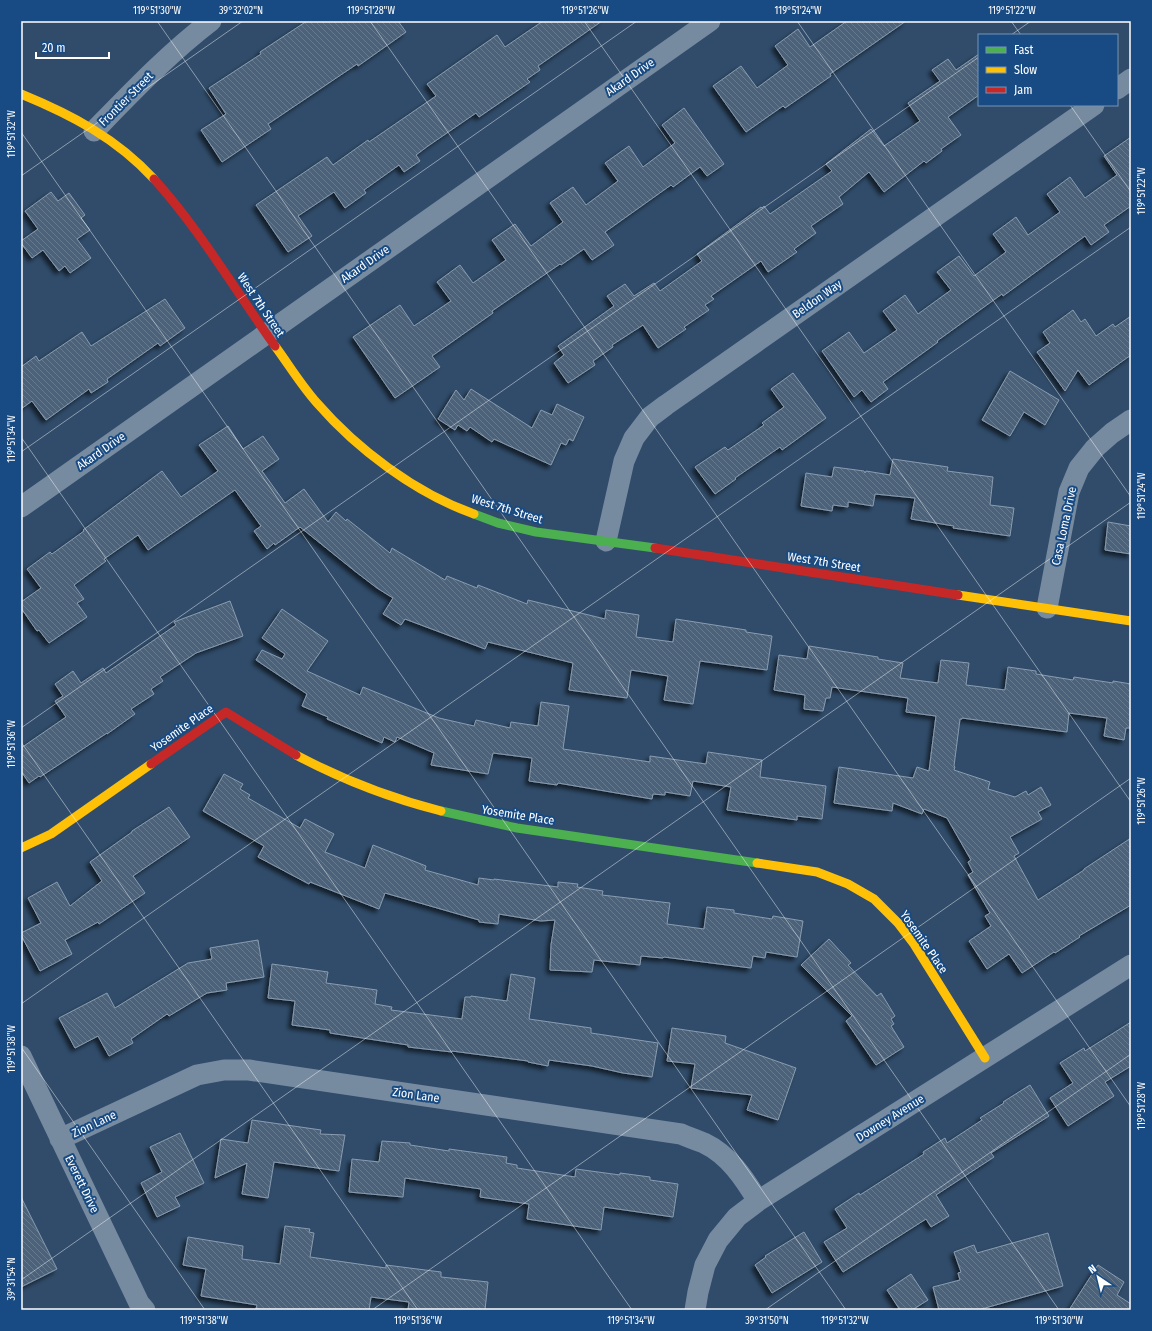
<svg xmlns="http://www.w3.org/2000/svg" width="1152" height="1331" font-family="'Fira Sans Condensed',sans-serif">
	<defs>
		<pattern id="building-back-hatch" width="6" height="6" patternUnits="userSpaceOnUse"><rect width="6" height="6" fill="#4b627a"/><path d="M-1 5l2 2M0 0l6 6M5-1l2 2" fill="none" stroke="#667a8e"/></pattern>
		<filter id="shadow"><feDropShadow dx="-3.5" dy="3.5" stdDeviation="2" flood-color="#0009"/></filter>
	</defs>
	<rect width="100%" height="100%" fill="#304c6a"/>
	<path fill="url(#building-back-hatch)" stroke="#8a9caf" filter="url(#shadow)" d="M 307,21 L 398,21 L 406,32 L 358,66 L 357,64 L 268,124 L 271,129 L 222,162 L 201,130 L 226,114 L 209,88 L 261,54 L 260,52 Z
		M 543,21 L 602,21 L 538,66 L 540,70 L 527,79 L 530,82 L 479,117 L 476,113 L 428,146 L 416,155 L 420,161 L 404,172 L 399,165 L 364,190 L 366,193 L 345,208 L 334,192 L 298,216 L 312,236 L 288,252 L 256,205 L 327,157 L 333,165 L 368,140 L 369,142 L 436,96 L 427,84 L 497,35 L 505,47 Z
		M 847,21 L 906,21 L 830,74 L 831,76 L 785,108 L 783,106 L 746,132 L 713,86 L 741,66 L 757,88 L 788,65 L 775,46 L 798,29 L 810,47 Z
		M 979,54 L 979,95 L 948,117 L 961,135 L 941,149 L 942,151 L 926,163 L 924,161 L 884,192 L 869,172 L 839,197 L 843,204 L 811,226 L 816,233 L 794,249 L 797,252 L 768,272 L 761,261 L 711,296 L 714,299 L 705,305 L 709,310 L 684,327 L 686,329 L 658,348 L 643,325 L 612,345 L 613,347 L 593,361 L 595,365 L 568,383 L 554,363 L 564,355 L 558,346 L 614,306 L 607,296 L 625,284 L 634,296 L 654,283 L 660,291 L 702,261 L 697,254 L 761,207 L 762,208 L 764,206 L 770,214 L 832,171 L 826,164 L 871,129 L 884,146 L 920,121 L 908,103 L 940,81 L 932,70 L 948,59 L 956,70 Z
		M 684,108 L 724,164 L 707,176 L 700,167 L 673,187 L 671,185 L 605,232 L 614,245 L 592,260 L 584,249 L 561,265 L 560,264 L 492,311 L 493,313 L 432,356 L 440,367 L 395,398 L 353,337 L 400,305 L 414,326 L 451,301 L 437,282 L 460,265 L 473,283 L 506,260 L 492,240 L 515,224 L 531,246 L 563,222 L 550,203 L 573,187 L 586,205 L 618,181 L 605,163 L 629,146 L 643,167 L 675,143 L 662,125 Z
		M 1131,137 L 1131,206 L 1104,225 L 1109,232 L 1091,245 L 1085,236 L 1003,296 L 1002,294 L 937,341 L 938,342 L 883,382 L 888,389 L 871,402 L 862,390 L 854,397 L 822,351 L 849,332 L 864,353 L 897,330 L 883,311 L 905,295 L 918,314 L 951,290 L 937,272 L 959,256 L 974,276 L 1006,252 L 993,234 L 1016,217 L 1028,235 L 1060,212 L 1047,194 L 1070,177 L 1085,198 L 1117,175 L 1104,156 Z
		M 51,192 L 58,201 L 69,193 L 85,215 L 81,218 L 90,230 L 77,239 L 91,258 L 70,273 L 65,266 L 59,271 L 43,250 L 32,258 L 21,243 L 21,241 L 38,229 L 25,211 Z
		M 165,299 L 185,328 L 160,346 L 158,343 L 107,379 L 108,382 L 91,393 L 89,389 L 46,420 L 32,401 L 21,409 L 21,367 L 36,356 L 39,361 L 82,332 L 91,346 Z
		M 1073,310 L 1081,322 L 1085,319 L 1096,336 L 1113,324 L 1115,327 L 1131,316 L 1131,355 L 1089,385 L 1078,370 L 1065,391 L 1037,352 L 1050,343 L 1043,332 Z
		M 1010,371 L 1059,400 L 1045,425 L 1024,412 L 1010,436 L 982,420 Z
		M 793,373 L 826,418 L 782,450 L 780,447 L 735,478 L 736,479 L 715,494 L 695,467 L 725,447 L 728,450 L 764,425 L 762,423 L 784,407 L 771,389 Z
		M 471,389 L 532,428 L 541,410 L 552,415 L 557,404 L 584,417 L 573,441 L 569,439 L 566,445 L 561,443 L 551,465 L 494,439 L 492,442 L 470,427 L 467,431 L 458,425 L 455,430 L 438,419 L 456,390 L 464,400 Z
		M 228,426 L 243,449 L 263,436 L 279,459 L 262,471 L 285,503 L 304,489 L 328,522 L 336,512 L 346,521 L 347,519 L 390,553 L 392,548 L 445,580 L 447,576 L 477,588 L 478,585 L 527,604 L 528,600 L 605,619 L 606,610 L 639,615 L 636,637 L 673,642 L 676,619 L 746,630 L 746,632 L 772,636 L 767,670 L 700,661 L 693,704 L 664,700 L 668,676 L 631,670 L 627,698 L 569,690 L 573,663 L 488,642 L 485,649 L 405,619 L 401,625 L 383,614 L 393,598 L 377,588 L 356,572 L 300,527 L 275,545 L 274,543 L 267,549 L 254,531 L 261,526 L 235,490 L 148,550 L 138,535 L 104,559 L 106,561 L 74,585 L 84,599 L 77,603 L 87,617 L 49,643 L 39,630 L 37,631 L 21,608 L 21,602 L 41,588 L 27,569 L 50,552 L 52,554 L 84,531 L 83,530 L 162,471 L 181,497 L 218,471 L 199,445 Z
		M 893,459 L 948,467 L 947,471 L 993,477 L 990,505 L 1014,508 L 1010,536 L 953,528 L 954,526 L 911,519 L 915,498 L 875,494 L 873,506 L 848,502 L 848,507 L 833,505 L 832,511 L 801,506 L 806,473 L 832,477 L 834,467 L 864,471 L 865,473 L 866,471 L 890,475 Z
		M 1108,522 L 1131,526 L 1131,554 L 1105,550 Z
		M 230,601 L 243,636 L 196,653 L 160,677 L 163,681 L 151,689 L 154,694 L 131,709 L 135,714 L 107,734 L 107,733 L 40,777 L 39,776 L 29,783 L 21,771 L 21,748 L 66,717 L 55,701 L 63,696 L 55,684 L 73,671 L 81,683 L 103,668 L 106,673 L 176,625 L 174,622 Z
		M 282,609 L 328,641 L 307,671 L 360,695 L 363,687 L 439,718 L 474,726 L 476,720 L 510,728 L 511,722 L 538,726 L 541,702 L 569,706 L 563,749 L 650,762 L 650,756 L 706,764 L 708,752 L 762,760 L 760,777 L 826,786 L 822,819 L 797,816 L 797,820 L 727,810 L 731,787 L 693,781 L 690,796 L 665,792 L 665,795 L 653,794 L 652,799 L 558,783 L 557,785 L 529,781 L 532,758 L 493,753 L 488,774 L 431,765 L 434,753 L 397,737 L 395,742 L 384,737 L 382,743 L 327,719 L 328,717 L 302,706 L 307,694 L 256,660 L 262,650 L 282,659 L 285,654 L 262,638 Z
		M 809,646 L 878,657 L 878,659 L 903,663 L 900,678 L 938,683 L 941,660 L 969,663 L 966,685 L 1005,690 L 1008,667 L 1036,671 L 1036,674 L 1073,680 L 1074,677 L 1113,683 L 1113,681 L 1131,684 L 1131,728 L 1126,728 L 1124,740 L 1104,736 L 1107,718 L 1069,713 L 1067,732 L 962,718 L 962,719 L 960,719 L 954,766 L 955,767 L 954,770 L 990,782 L 988,789 L 1015,797 L 1026,791 L 1028,795 L 1041,787 L 1051,805 L 1038,812 L 1042,819 L 1010,837 L 1019,853 L 1014,856 L 1038,900 L 1084,870 L 1084,869 L 1131,838 L 1131,905 L 1079,936 L 1080,937 L 1055,953 L 1054,952 L 1022,973 L 1009,954 L 987,969 L 969,941 L 991,926 L 985,916 L 990,913 L 968,875 L 973,872 L 968,862 L 971,860 L 947,818 L 924,809 L 922,814 L 893,803 L 892,811 L 834,803 L 839,767 L 913,778 L 917,767 L 929,771 L 936,716 L 906,712 L 908,698 L 832,687 L 830,698 L 826,698 L 823,711 L 804,709 L 805,695 L 774,690 L 779,655 L 807,659 Z
		M 224,774 L 243,784 L 240,789 L 250,795 L 248,798 L 300,828 L 305,819 L 334,834 L 325,852 L 365,868 L 373,845 L 426,866 L 425,870 L 478,885 L 479,878 L 494,880 L 494,879 L 558,887 L 558,882 L 578,884 L 577,887 L 603,891 L 602,895 L 670,903 L 667,924 L 704,929 L 707,907 L 734,910 L 734,913 L 772,919 L 773,916 L 803,921 L 797,957 L 766,952 L 765,958 L 753,956 L 751,968 L 664,957 L 663,958 L 641,956 L 640,965 L 594,960 L 592,972 L 550,970 L 551,945 L 555,920 L 541,921 L 499,914 L 498,924 L 479,922 L 479,920 L 385,893 L 379,909 L 310,882 L 309,884 L 258,857 L 264,846 L 203,811 Z
		M 169,807 L 190,837 L 133,876 L 145,893 L 99,924 L 98,922 L 65,940 L 72,954 L 40,971 L 21,935 L 21,933 L 41,923 L 28,898 L 57,882 L 70,906 L 102,881 L 90,862 L 132,832 L 132,831 Z
		M 829,939 L 851,963 L 848,965 L 877,996 L 881,993 L 895,1016 L 891,1019 L 894,1024 L 891,1026 L 904,1047 L 876,1065 L 846,1021 L 852,1016 L 801,965 Z
		M 258,940 L 264,977 L 226,983 L 227,990 L 207,993 L 169,1016 L 167,1014 L 131,1039 L 133,1043 L 109,1056 L 98,1036 L 75,1048 L 59,1018 L 107,993 L 115,1008 L 188,963 L 212,959 L 210,948 Z
		M 272,964 L 328,972 L 326,983 L 377,990 L 375,1004 L 392,1007 L 391,1010 L 462,1019 L 465,997 L 471,997 L 471,996 L 507,1001 L 511,974 L 535,978 L 529,1019 L 591,1028 L 591,1033 L 658,1043 L 652,1077 L 623,1073 L 592,1066 L 549,1060 L 548,1066 L 528,1062 L 528,1061 L 452,1051 L 452,1052 L 408,1047 L 408,1045 L 330,1033 L 330,1030 L 292,1025 L 295,1001 L 268,998 Z
		M 1131,1022 L 1131,1066 L 1105,1082 L 1114,1096 L 1068,1126 L 1050,1098 L 1073,1083 L 1060,1063 L 1084,1048 L 1085,1051 Z
		M 672,1028 L 726,1036 L 725,1043 L 796,1068 L 778,1120 L 747,1110 L 752,1095 L 691,1088 L 695,1064 L 667,1061 Z
		M 1030,1085 L 1049,1116 L 991,1153 L 994,1157 L 936,1195 L 949,1216 L 931,1227 L 926,1219 L 843,1272 L 824,1242 L 847,1228 L 835,1209 L 859,1193 L 860,1195 L 924,1154 L 923,1152 L 945,1138 L 947,1143 L 982,1120 L 980,1118 L 1004,1103 L 1003,1102 Z
		M 252,1120 L 321,1130 L 320,1134 L 345,1135 L 339,1171 L 274,1162 L 268,1198 L 242,1194 L 247,1163 L 215,1178 L 221,1139 L 248,1143 Z
		M 180,1133 L 204,1183 L 175,1197 L 180,1206 L 157,1217 L 141,1183 L 162,1172 L 150,1147 Z
		M 382,1141 L 410,1143 L 410,1145 L 449,1151 L 449,1149 L 507,1157 L 506,1163 L 517,1165 L 517,1168 L 575,1177 L 576,1169 L 620,1175 L 620,1173 L 650,1177 L 650,1180 L 678,1184 L 673,1217 L 604,1207 L 601,1230 L 527,1219 L 529,1204 L 480,1197 L 481,1189 L 405,1178 L 403,1197 L 349,1192 L 352,1159 L 379,1162 Z
		M 21,1197 L 57,1269 L 21,1287 Z
		M 285,1226 L 310,1229 L 309,1232 L 314,1233 L 310,1257 L 386,1268 L 386,1265 L 441,1272 L 441,1277 L 488,1282 L 485,1310 L 408,1310 L 409,1302 L 371,1297 L 369,1310 L 266,1310 L 256,1309 L 257,1305 L 201,1296 L 206,1269 L 183,1265 L 188,1237 L 243,1246 L 242,1259 L 280,1264 Z
		M 804,1232 L 822,1262 L 772,1293 L 755,1265 L 766,1257 L 765,1256 Z
		M 1048,1233 L 1063,1286 L 978,1310 L 939,1310 L 933,1287 L 960,1280 L 958,1273 L 961,1272 L 954,1252 L 974,1245 L 977,1253 Z
		M 1098,1265 L 1124,1282 L 1117,1295 L 1131,1304 L 1131,1310 L 1069,1310 Z
		M 911,1274 L 928,1300 L 912,1310 L 900,1310 L 887,1290 Z"/>
	<g fill="none" stroke-linecap="round" stroke-linejoin="round">
		<path stroke="#778ba0" stroke-width="21" d="M 1117,89 L 1131,79
			M 94,131 C 132,92 169,53 211,21
			M 21,507 L 710,21
			M 606,541 L 624,461 L 634,438 L 650,417 L 666,405 L 1094,105
			M 1047,608 L 1069,492 L 1079,468 L 1095,448 L 1112,433 L 1131,420
			M 21,1056 L 139,1303 L 145,1310
			M 60,1139 L 197,1075 L 224,1070 L 249,1070 L 681,1134 C 688,1137 696,1140 704,1143 C 729,1155 744,1178 758,1201
			M 695,1310 L 698,1292 L 705,1265 L 718,1240 L 737,1217 L 758,1201 L 1131,965"/>
		<path stroke="#4caf50" stroke-width="9" d="M 474,514 L 498,523 L 536,532 L 655,548
			M 441,811 L 517,828 L 757,863"/>
		<path stroke="#ffc107" stroke-width="9" d="M 21,94 C 72,115 116,138 154,179
			M 275,346 C 289,365 301,385 317,403 C 357,449 415,493 474,514
			M 958,595 L 1131,621
			M 296,755 C 343,780 390,798 441,811
			M 21,848 L 51,834 L 151,764
			M 757,863 L 817,872 L 848,884 L 874,899 L 898,923 L 914,944 L 985,1058"/>
		<path stroke="#c62828" stroke-width="9" d="M 154,179 C 200,230 235,290 275,346
			M 655,548 L 958,595
			M 151,764 L 226,712 L 296,755"/>
	</g>
	<path fill="none" stroke="#fff" stroke-width="1" stroke-opacity="0.45" d="M 157,21 L 1059,1310M 370,21 L 1131,1107M 584,21 L 1131,802M 797,21 L 1131,497M 1011,21 L 1021,35M 1011,35 L 1031,21M 1070,105 L 1131,192M 21,132 L 846,1310M 21,176 L 243,21M 21,437 L 632,1310M 21,452 L 637,21M 21,728 L 979,57M 21,742 L 418,1310M 21,1004 L 1131,227M 21,1047 L 205,1310M 21,1280 L 1131,502M 372,1310 L 1131,778M 765,1310 L 1131,1054"/>
	<g text-anchor="middle" stroke-width="4" stroke-linejoin="round" paint-order="stroke">
		<g font-size="12" fill="#fff" stroke="#184b83">
			<text transform="translate(630 77) rotate(-35)" y="4">Akard Drive</text>
			<text transform="translate(126 99) rotate(-45)" y="4">Frontier Street</text>
			<text transform="translate(365 264) rotate(-35)" y="4">Akard Drive</text>
			<text transform="translate(817 299) rotate(-35)" y="4">Beldon Way</text>
			<text transform="translate(261 305) rotate(56)" y="4">West 7th Street</text>
			<text transform="translate(101 451) rotate(-35)" y="4">Akard Drive</text>
			<text transform="translate(507 509) rotate(17)" y="4">West 7th Street</text>
			<text transform="translate(1064 526) rotate(-78)" y="4">Casa Loma Drive</text>
			<text transform="translate(824 562) rotate(9)" y="4">West 7th Street</text>
			<text transform="translate(182 728) rotate(-35)" y="4">Yosemite Place</text>
			<text transform="translate(518 815) rotate(9)" y="4">Yosemite Place</text>
			<text transform="translate(924 942) rotate(55)" y="4">Yosemite Place</text>
			<text transform="translate(416 1095) rotate(8)" y="4">Zion Lane</text>
			<text transform="translate(890 1118) rotate(-32)" y="4">Downey Avenue</text>
			<text transform="translate(94 1124) rotate(-25)" y="4">Zion Lane</text>
			<text transform="translate(82 1184) rotate(64)" y="4">Everett Drive</text>
		</g>
	</g>
	<rect width="1152" height="1331" fill="none" stroke="#184b83" stroke-width="44"/>
	<rect x="978" y="34" width="140" height="72" fill="#184b83" stroke="#7493b5"/>
	<rect x="986" y="47" width="20" height="6" fill="#4caf50" stroke="#7493b5"/>
	<text x="1014" y="54" font-size="12" fill="#ffffff">Fast</text>
	<rect x="986" y="67" width="20" height="6" fill="#ffc107" stroke="#7493b5"/>
	<text x="1014" y="74" font-size="12" fill="#ffffff">Slow</text>
	<rect x="986" y="87" width="20" height="6" fill="#c62828" stroke="#7493b5"/>
	<text x="1014" y="94" font-size="12" fill="#ffffff">Jam</text>
	<g transform="translate(1098 1277) rotate(325)" stroke="#184b83" stroke-width="3" paint-order="stroke">
	<path d="M0-3L7 15L0 10L-7 15Z" fill="#ffffff"/>
	<text y="-6" font-size="11" font-weight="bold" text-anchor="middle" fill="#ffffff">N</text>
	</g>
	<path d="M36 52v6h73v-6" fill="none" stroke="#ffffff" stroke-width="2"/>
	<text x="42" y="52" font-size="12" fill="#ffffff" stroke="#184b83" stroke-width="3" paint-order="stroke">20 m</text>
	<rect x="22" y="22" width="1108" height="1287" fill="none" stroke="#fff" stroke-width="1.5"/>
	<g font-size="10" text-anchor="middle" fill="#fff">
		<text x="157" y="14">119°51'30"W</text>
		<text x="241" y="14">39°32'02"N</text>
		<text x="371" y="14">119°51'28"W</text>
		<text x="585" y="14">119°51'26"W</text>
		<text x="798" y="14">119°51'24"W</text>
		<text x="1012" y="14">119°51'22"W</text>
		<text transform="translate(11 134) rotate(-90)" y="4">119°51'32"W</text>
		<text transform="translate(1141 191) rotate(-90)" y="4">119°51'22"W</text>
		<text transform="translate(11 439) rotate(-90)" y="4">119°51'34"W</text>
		<text transform="translate(1141 496) rotate(-90)" y="4">119°51'24"W</text>
		<text transform="translate(11 744) rotate(-90)" y="4">119°51'36"W</text>
		<text transform="translate(1141 801) rotate(-90)" y="4">119°51'26"W</text>
		<text transform="translate(11 1049) rotate(-90)" y="4">119°51'38"W</text>
		<text transform="translate(1141 1106) rotate(-90)" y="4">119°51'28"W</text>
		<text transform="translate(11 1279) rotate(-90)" y="4">39°31'54"N</text>
		<text x="204" y="1324">119°51'38"W</text>
		<text x="418" y="1324">119°51'36"W</text>
		<text x="631" y="1324">119°51'34"W</text>
		<text x="767" y="1324">39°31'50"N</text>
		<text x="845" y="1324">119°51'32"W</text>
		<text x="1059" y="1324">119°51'30"W</text>
	</g>
</svg>
